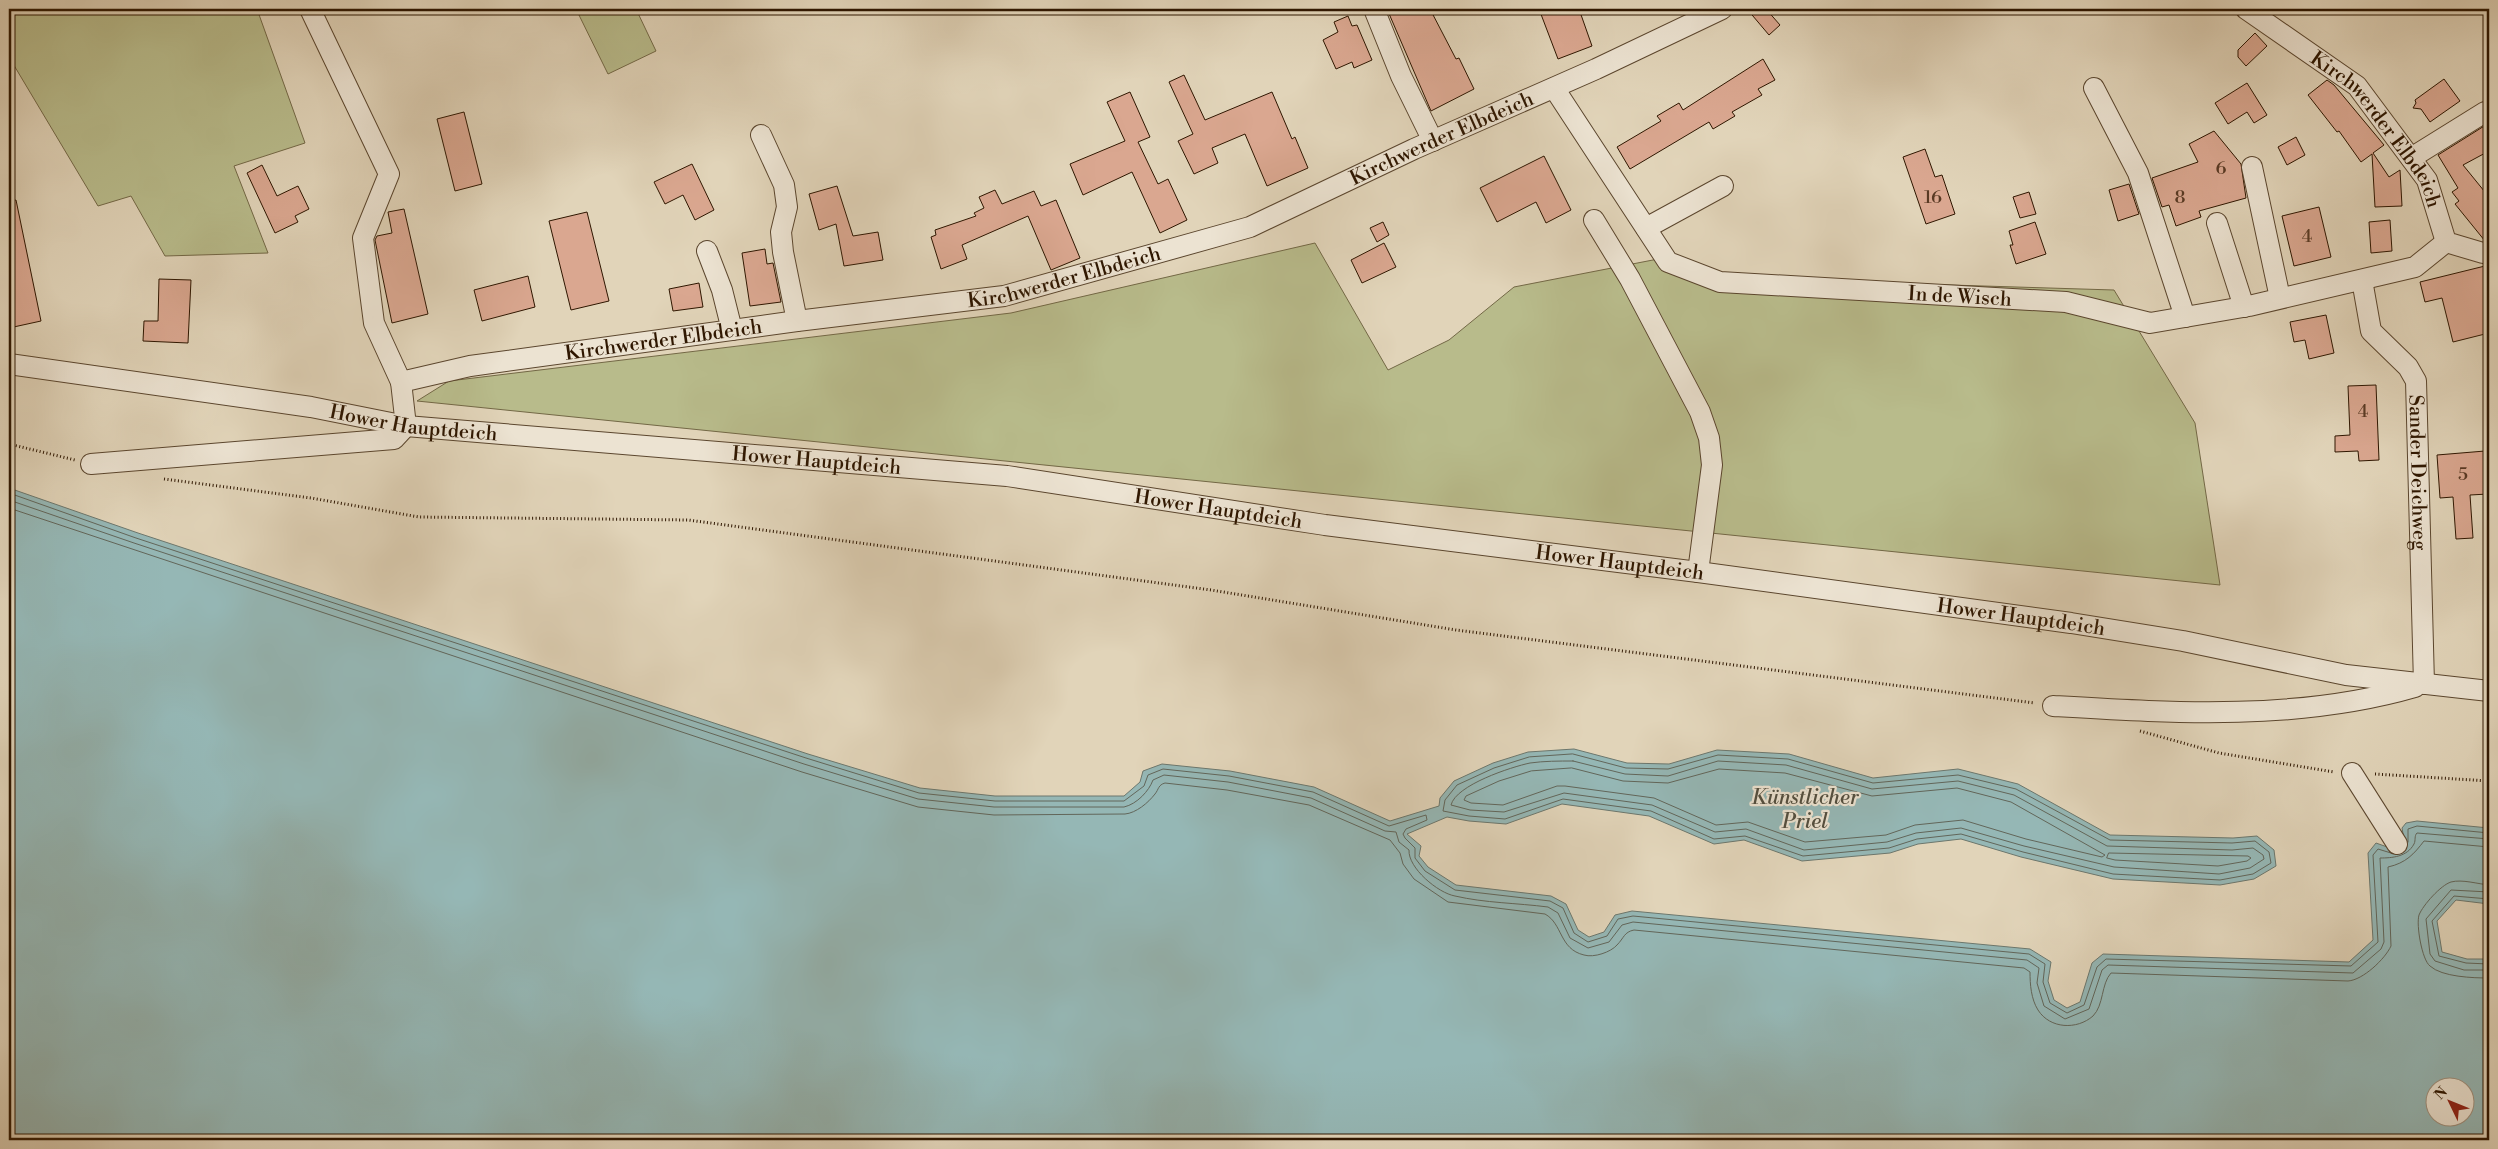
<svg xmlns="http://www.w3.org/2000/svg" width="2498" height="1149" font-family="'Libre Bodoni',serif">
	<rect width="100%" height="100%" fill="#e1d4b9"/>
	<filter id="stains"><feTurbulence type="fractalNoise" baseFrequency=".004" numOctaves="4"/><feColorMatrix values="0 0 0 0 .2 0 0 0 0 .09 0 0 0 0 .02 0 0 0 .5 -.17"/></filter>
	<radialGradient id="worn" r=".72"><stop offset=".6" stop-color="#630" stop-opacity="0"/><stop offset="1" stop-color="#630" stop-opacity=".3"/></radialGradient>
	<path fill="#b8bb8b" stroke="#736846" d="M 9,9 L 257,9 L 305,143 L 234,166 L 268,253 L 165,256 L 131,196 L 98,206 L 9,57 Z
		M 576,9 L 636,9 L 656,51 L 608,74 Z
		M 1315,243 L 1388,370 L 1449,340 L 1514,287 L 1658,259 L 1721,278 L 2114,290 L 2195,423 L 2220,585 L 417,401 L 449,381 L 1011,313 Z"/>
	<path fill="#95b7b5" stroke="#6c776d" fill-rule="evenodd" d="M 9,488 L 138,533 L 808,754 L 920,788 L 995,796 L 1124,796 L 1140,782 L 1143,771 L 1162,764 L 1230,771 L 1314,787 L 1390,821 L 1439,806 L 1440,798 L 1454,781 L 1493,763 L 1528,752 L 1574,749 L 1627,763 L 1669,764 L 1717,750 L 1789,754 L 1873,778 L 1958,769 L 2018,784 L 2110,835 L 2233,838 L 2257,836 L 2274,850 L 2276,866 L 2254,879 L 2220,885 L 2113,879 L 2021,857 L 1961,839 L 1918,844 L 1890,853 L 1802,861 L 1744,840 L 1714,844 L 1649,816 L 1562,804 L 1506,824 L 1469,821 L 1447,817 L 1407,834 L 1421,846 L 1419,856 L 1428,867 L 1456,885 L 1551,896 L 1566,904 L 1578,930 L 1589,937 L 1604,932 L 1615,915 L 1632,911 L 2030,949 L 2051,962 L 2048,981 L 2054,1000 L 2067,1008 L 2080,1002 L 2092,963 L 2103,954 L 2349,962 L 2373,940 L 2368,853 L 2376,843 L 2390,848 L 2404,839 L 2402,828 L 2406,823 L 2417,821 L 2489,828 L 2489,904 L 2456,900 L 2437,921 L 2442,952 L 2467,959 L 2489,959 L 2489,1140 L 9,1140 ZM 2436,1086 L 2466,1086 L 2466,1116 L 2436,1116 Z"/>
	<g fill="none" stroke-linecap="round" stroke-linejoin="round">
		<path stroke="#62665a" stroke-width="1" d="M 9,493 L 136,538 L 806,758 L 919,793 L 995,801 L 1124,801 L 1144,786 L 1148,775 L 1163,769 L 1229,776 L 1313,792 L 1389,826 L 1426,815 L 1427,820 L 1406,829 L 1403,834 L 1405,838 L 1415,848 L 1415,858 L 1425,871 L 1455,890 L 1550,901 L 1563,908 L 1574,933 L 1588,942 L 1607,936 L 1618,919 L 1633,916 L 2029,954 L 2045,964 L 2043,982 L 2050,1003 L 2067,1013 L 2084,1005 L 2097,967 L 2106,959 L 2351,966 L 2378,942 L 2373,855 L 2378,849 L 2391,853
			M 9,500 L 134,543 L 804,764 L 918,799 L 994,807 L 1124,807 C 1137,804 1149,791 1153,780 L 1164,775 L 1228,782 L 1311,798 L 1385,831 L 1396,832 L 1399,842 L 1409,850 C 1408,868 1438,893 1455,896 C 1485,903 1517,903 1548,907 L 1558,913 L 1570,938 L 1588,948 L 1609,942 L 1622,925 L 1633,922 L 2027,960 L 2039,968 L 2037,983 L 2044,1006 L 2065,1019 L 2089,1009 L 2102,970 L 2108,965 L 2353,973 L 2381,949 L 2384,942 L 2380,858 C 2392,858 2407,857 2414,844 C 2416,840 2414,836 2417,833 L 2489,839
			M 9,508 L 802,772 L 918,807 L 994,815 L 1125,814 C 1136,813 1148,803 1155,794 C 1159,789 1158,785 1165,783 L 1227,790 L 1309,805 L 1390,840 L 1400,853 L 1403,864 L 1414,879 L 1448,902 L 1545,914 C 1563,924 1559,949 1584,955 C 1594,958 1611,952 1617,945 C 1624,938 1624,932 1634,930 L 2024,968 L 2030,972 C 2030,984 2031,999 2038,1010 C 2050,1029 2077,1030 2093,1016 C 2104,1005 2101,984 2111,973 L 2348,981 C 2363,980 2385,959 2391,946 L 2388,867 C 2406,863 2414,854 2424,841 L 2489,847
			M 1573,754 L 1626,768 L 1668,769 L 1718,755 L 1788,759 L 1873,783 L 1958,775 L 2016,789 L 2110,840 L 2232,843 L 2255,841 L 2269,852 L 2271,863 L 2253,874 L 2220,880 L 2113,874 L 2023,852 L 1961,834 L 1917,839 L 1889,848 L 1803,856 L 1745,836 L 1714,839 L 1651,811 L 1563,799 L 1505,819 L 1469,816 L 1443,811 L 1445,800 L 1457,785 L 1494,768 L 1529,757 Z
			M 1573,761 L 1625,774 L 1668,776 L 1718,761 L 1786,765 L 1872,789 L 1958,781 L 2014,795 L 2107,846 L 2232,850 L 2253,848 L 2263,855 L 2264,859 L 2250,868 L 2219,874 L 2114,867 L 2024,846 L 1961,828 L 1916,833 L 1887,842 L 1804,850 L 1746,829 L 1715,832 L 1652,805 L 1564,793 L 1504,812 L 1470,810 L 1451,805 C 1456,785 1511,767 1530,763 C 1544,761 1559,761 1573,761 Z
			M 1572,768 L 1623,781 L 1668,783 L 1719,769 L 1785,773 L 1872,796 L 1957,788 L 2011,802 L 2105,855 L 2102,857 L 2026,839 L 1963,820 L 1915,825 L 1886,835 L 1805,842 L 1748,822 L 1716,825 L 1654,798 L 1565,786 L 1557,786 L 1503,805 L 1471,803 L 1464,800 L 1466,796 L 1499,781 L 1531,771 Z
			M 2408,842 L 2408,829 L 2417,826 L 2489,833
			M 2109,853 L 2248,856 L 2251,858 L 2247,861 L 2218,866 L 2115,860 L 2107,858 Z
			M 2489,885 C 2478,884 2462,879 2451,882 C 2441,885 2423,905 2419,915 C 2416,925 2422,960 2430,966 C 2442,977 2473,978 2489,978
			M 2489,892 L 2451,890 L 2426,919 L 2430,954 L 2435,961 L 2464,970 L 2489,970
			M 2489,899 L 2454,896 L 2432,921 L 2439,956 L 2466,963 L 2489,964"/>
	</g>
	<path fill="#daa790" stroke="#2e1600" d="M 1387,9 L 1430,9 L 1456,59 L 1459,58 L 1474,89 L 1431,111 Z
		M 1539,9 L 1579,9 L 1592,46 L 1558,59 Z
		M 1747,9 L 1766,9 L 1780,25 L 1769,35 Z
		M 1348,16 L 1352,26 L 1357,25 L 1372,60 L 1354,68 L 1352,62 L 1336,69 L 1323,40 L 1338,32 L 1334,22 Z
		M 2255,33 L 2267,46 L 2246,66 L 2238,57 L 2238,50 Z
		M 1763,59 L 1775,80 L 1758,89 L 1762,95 L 1732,112 L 1735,116 L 1713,129 L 1709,122 L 1630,169 L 1617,147 L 1661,121 L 1657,116 L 1679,103 L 1683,110 Z
		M 1184,75 L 1205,120 L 1272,92 L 1292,139 L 1295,137 L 1308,168 L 1267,186 L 1245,134 L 1212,148 L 1218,163 L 1194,174 L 1178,141 L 1193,134 L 1169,82 Z
		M 2444,79 L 2460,101 L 2430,122 L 2421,109 L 2413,108 L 2416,103 L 2415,100 Z
		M 2327,80 L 2334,85 L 2384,145 L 2373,153 L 2389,177 L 2400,170 L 2402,206 L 2375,207 L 2372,154 L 2361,162 L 2339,131 L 2337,132 L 2308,95 Z
		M 2247,83 L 2267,115 L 2254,123 L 2247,112 L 2228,124 L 2215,103 Z
		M 1130,92 L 1150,137 L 1138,142 L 1158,184 L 1168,179 L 1187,220 L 1160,233 L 1132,172 L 1083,195 L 1070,164 L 1125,141 L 1107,102 Z
		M 464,112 L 482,184 L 455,191 L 437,119 Z
		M 2489,123 L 2489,151 L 2463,165 L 2489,197 L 2489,240 L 2485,241 L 2455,204 L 2459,201 L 2452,192 L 2458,188 L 2438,155 Z
		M 2214,131 L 2241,164 L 2246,198 L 2199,211 L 2201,217 L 2176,226 L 2169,205 L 2162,207 L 2152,178 L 2198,162 L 2189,144 Z
		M 2296,137 L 2305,155 L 2287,165 L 2278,147 Z
		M 1925,149 L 1935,177 L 1942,175 L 1955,214 L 1926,224 L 1903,157 Z
		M 1544,156 L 1571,210 L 1546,223 L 1536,202 L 1497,222 L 1480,188 Z
		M 692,164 L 714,210 L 695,220 L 683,195 L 665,204 L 654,182 Z
		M 262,165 L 277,196 L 298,186 L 309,209 L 295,216 L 298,222 L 275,233 L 247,173 Z
		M 2129,184 L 2139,214 L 2118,221 L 2109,190 Z
		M 837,186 L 853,236 L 878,232 L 883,260 L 844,266 L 836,224 L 819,230 L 809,194 Z
		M 995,190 L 1002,204 L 1034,191 L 1041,206 L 1056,200 L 1080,258 L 1051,270 L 1028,216 L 962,245 L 967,259 L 941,269 L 931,237 L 936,235 L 935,230 L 976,216 L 974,213 L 984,208 L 979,197 Z
		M 2029,192 L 2036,214 L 2020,218 L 2013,197 Z
		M 16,200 L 41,321 L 9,328 L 9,201 Z
		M 2319,207 L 2331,257 L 2294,266 L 2282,216 Z
		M 404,209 L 428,314 L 392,323 L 375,240 L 377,236 L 392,233 L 388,212 Z
		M 587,212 L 609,301 L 571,310 L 549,221 Z
		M 2390,220 L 2392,251 L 2371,253 L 2369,222 Z
		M 1383,222 L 1389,235 L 1377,242 L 1370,228 Z
		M 2035,222 L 2046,254 L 2016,264 L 2010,245 L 2013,245 L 2009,231 Z
		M 1384,243 L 1396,267 L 1362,283 L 1351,260 Z
		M 765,249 L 767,264 L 773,263 L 781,302 L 750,306 L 742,253 Z
		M 2489,265 L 2489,333 L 2453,342 L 2442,298 L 2425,302 L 2420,282 Z
		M 528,276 L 535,307 L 482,321 L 474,290 Z
		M 159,279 L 191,280 L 188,343 L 143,341 L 144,321 L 158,321 Z
		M 699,283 L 703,307 L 673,311 L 669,289 Z
		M 2326,315 L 2334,353 L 2309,359 L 2305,340 L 2294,342 L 2290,322 Z
		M 2376,385 L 2379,460 L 2359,461 L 2358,451 L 2335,452 L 2335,436 L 2350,435 L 2348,386 Z
		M 2485,451 L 2488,494 L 2470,495 L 2473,538 L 2456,539 L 2453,497 L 2440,498 L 2437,455 Z"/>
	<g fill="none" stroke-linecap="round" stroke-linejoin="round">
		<defs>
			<g id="minor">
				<path d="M 310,9 L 389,174 L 363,238 L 374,323 L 401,382"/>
				<path d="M 1374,9 L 1401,76 L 1433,141"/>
				<path id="s1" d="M 2246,9 L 2357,86 L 2427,180 L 2446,242 L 2483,253 L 2489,252"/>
				<path id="s2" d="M 1554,88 L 1668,262 L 1720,282 L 2066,302 L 2150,323 L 2249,306 L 2415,267 L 2446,242"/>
				<path d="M 2094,88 L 2138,173 L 2185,317"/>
				<path d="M 761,135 L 784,185 L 787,207 L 781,232 L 783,252 L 797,321"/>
				<path d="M 2411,158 L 2485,112"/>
				<path d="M 2252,167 L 2280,298"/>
				<path d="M 1594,220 L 1630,279 L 1700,412 L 1709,438 L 1712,465 L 1698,572"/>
				<path d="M 2217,223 L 2244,307"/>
				<path d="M 1646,228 L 1723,186"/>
				<path d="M 707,251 L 722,290 L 732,330"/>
				<path id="s3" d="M 2362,280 L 2371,331 L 2408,367 L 2416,381 L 2424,684"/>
				<path id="s4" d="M 9,364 L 311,407 L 406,426 L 1007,476 L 1325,525 L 1698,572 L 2071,623 L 2183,641 L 2346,675 L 2489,691"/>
				<path id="s5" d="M 91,464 L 394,439 L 406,426 L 401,382 L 470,366 L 797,321 L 1004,296 L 1250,227 L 1414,149 L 1596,69 L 1722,9"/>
				<path d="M 2053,706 C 2173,713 2298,721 2415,687"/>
				<path d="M 2352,773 L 2397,844"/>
			</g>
		</defs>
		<use href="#minor" stroke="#5b462e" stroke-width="22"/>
		<path stroke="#2e1600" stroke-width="3" stroke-dasharray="1 2.5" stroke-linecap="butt" d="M 9,444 L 75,460
			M 164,479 L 311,498 L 419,517 L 688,520 L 1211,590 L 1456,630 L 2035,703
			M 2140,731 L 2219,753 L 2334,772
			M 2375,774 L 2489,781"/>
		<use href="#minor" stroke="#ece3d2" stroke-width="20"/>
	</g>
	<g text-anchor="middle" stroke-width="4.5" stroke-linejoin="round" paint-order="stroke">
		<g font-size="18" fill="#593a24">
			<text x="2221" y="174">6</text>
			<text x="1933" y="203">16</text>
			<text x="2180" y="203">8</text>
			<text x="2307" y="242">4</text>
			<text x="2363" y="417">4</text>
			<text x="2463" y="480">5</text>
		</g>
		<g font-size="20" fill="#2e1600" stroke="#ece3d2">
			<text dy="7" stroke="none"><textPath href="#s1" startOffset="181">Kirchwerder Elbdeich</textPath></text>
			<text dy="7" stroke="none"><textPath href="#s5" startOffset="1442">Kirchwerder Elbdeich</textPath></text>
			<text dy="7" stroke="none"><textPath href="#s5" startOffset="1038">Kirchwerder Elbdeich</textPath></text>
			<text dy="7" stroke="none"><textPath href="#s2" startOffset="504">In de Wisch</textPath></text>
			<text dy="7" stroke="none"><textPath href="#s5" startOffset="632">Kirchwerder Elbdeich</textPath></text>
			<text dy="7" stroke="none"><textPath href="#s4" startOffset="409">Hower Hauptdeich</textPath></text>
			<text dy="7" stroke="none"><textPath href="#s4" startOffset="814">Hower Hauptdeich</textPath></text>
			<text dy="7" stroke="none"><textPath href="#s3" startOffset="211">Sander Deichweg</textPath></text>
			<text dy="7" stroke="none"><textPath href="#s4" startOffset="1219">Hower Hauptdeich</textPath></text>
			<text dy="7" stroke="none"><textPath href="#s4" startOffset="1624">Hower Hauptdeich</textPath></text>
			<text dy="7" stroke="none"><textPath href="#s4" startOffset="2029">Hower Hauptdeich</textPath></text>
		</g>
		<g font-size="21" font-style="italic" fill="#524e3f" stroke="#ece3d2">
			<text x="1805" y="804">Künstlicher<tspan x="1805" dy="24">Priel</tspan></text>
		</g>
	</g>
	<rect width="2498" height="1149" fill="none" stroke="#e1d4b9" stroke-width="30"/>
	<rect x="10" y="10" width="2478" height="1129" fill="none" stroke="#2e1600" stroke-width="2.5"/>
	<rect x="15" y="15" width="2468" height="1119" fill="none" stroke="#2e1600"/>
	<g transform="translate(2450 1102) rotate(313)"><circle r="24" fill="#ece3d2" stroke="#a0917e"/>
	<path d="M0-4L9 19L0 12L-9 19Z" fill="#8f2418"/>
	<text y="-8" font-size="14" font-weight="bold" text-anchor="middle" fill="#2e1600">N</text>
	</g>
	<rect width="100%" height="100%" filter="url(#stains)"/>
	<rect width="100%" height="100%" fill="url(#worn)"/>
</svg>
